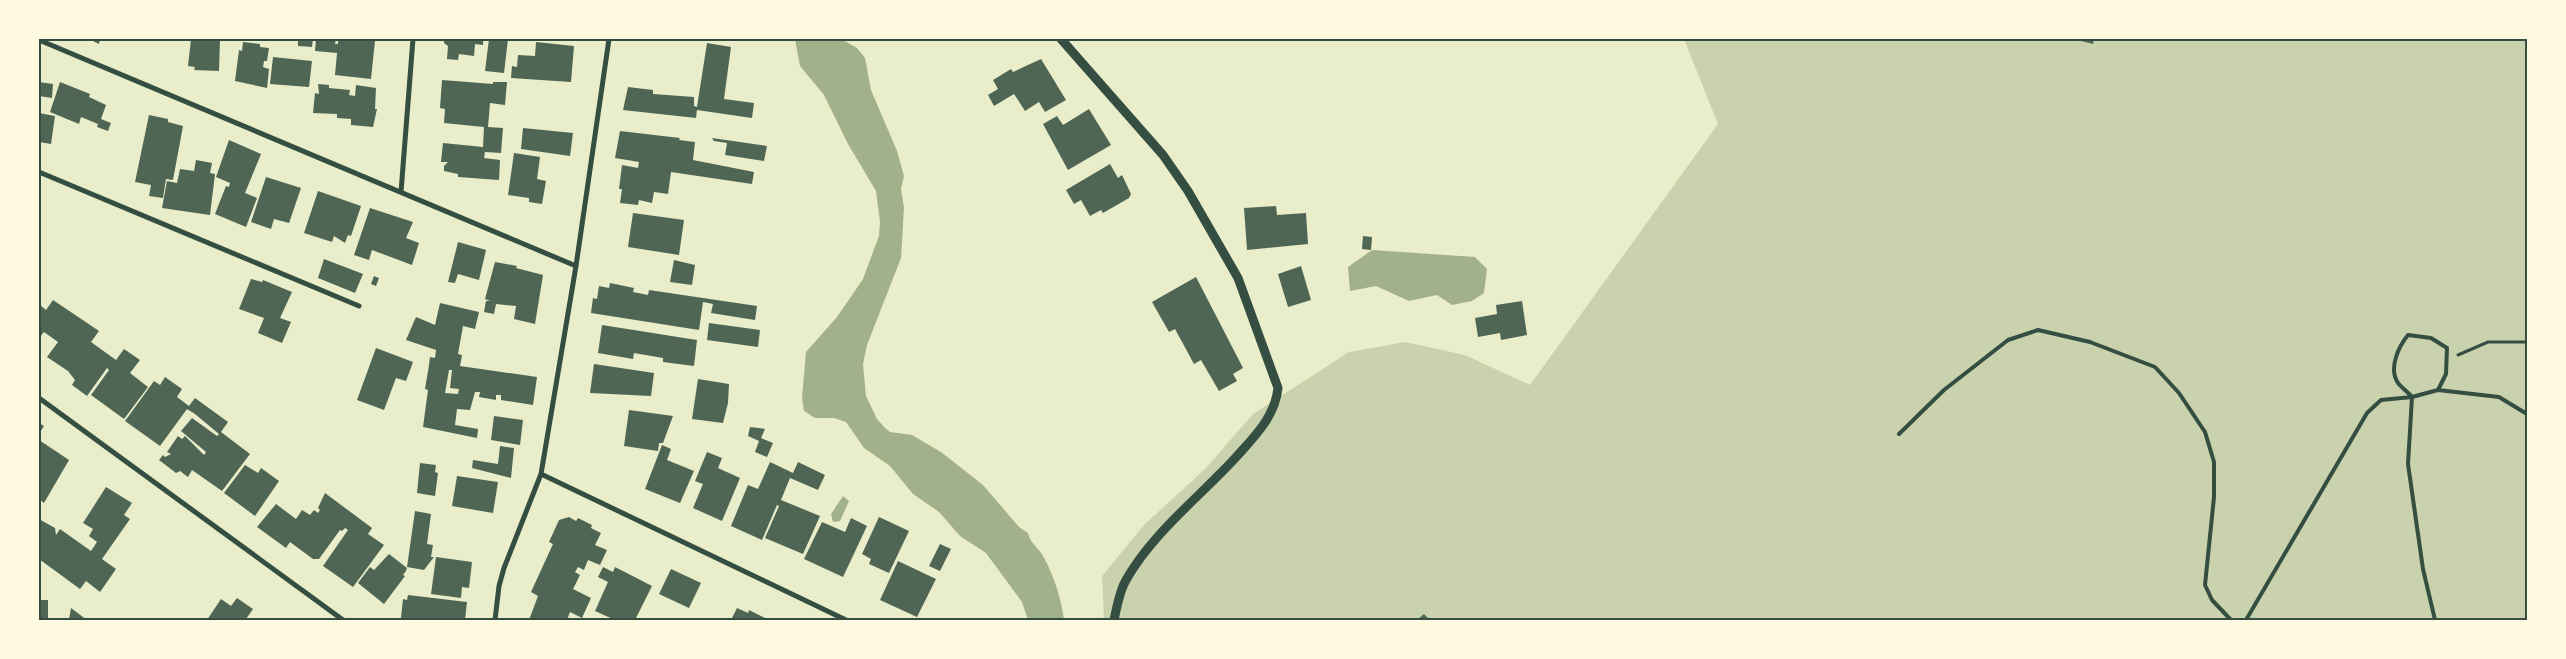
<svg xmlns="http://www.w3.org/2000/svg" width="2566" height="659" font-family="Arial,sans-serif">
	<rect width="100%" height="100%" fill="#e9edc9"/>
	<path fill="#cad2ad" d="M 1684,39 L 2073,39 L 2090,43 L 2092,39 L 2527,39 L 2527,620 L 1104,620 L 1102,576 L 1144,525 L 1206,468 L 1253,414 L 1349,352 L 1405,342 L 1465,355 L 1530,385 L 1718,124 Z"/>
	<path fill="#a3b18a" d="M 795,39 L 841,39 L 857,48 L 865,58 L 871,90 L 897,151 L 904,176 L 901,189 L 904,208 L 901,258 L 867,345 L 863,364 L 866,396 L 877,419 L 885,428 L 890,432 L 912,435 L 941,452 L 983,485 L 1019,527 L 1028,533 C 1030,543 1038,547 1043,556 C 1054,576 1061,598 1064,620 L 1028,620 L 1022,602 L 986,553 L 960,536 L 939,512 L 913,494 L 890,466 L 864,448 L 846,422 L 834,418 L 815,418 L 804,411 L 802,398 L 806,352 L 837,317 L 863,279 L 879,236 L 880,222 L 876,191 L 848,144 L 824,95 L 800,66 Z
		M 1372,250 L 1475,257 L 1487,269 L 1484,293 L 1472,301 L 1452,305 L 1437,295 L 1409,301 L 1376,286 L 1350,291 L 1348,267 Z
		M 843,496 L 849,501 L 840,521 L 833,522 L 831,514 Z"/>
	<path fill="#4f6655" fill-rule="evenodd" d="M 91,39 L 100,39 L 99,44 L 91,40 Z
		M 191,39 L 220,39 L 219,71 L 194,70 L 195,67 L 188,66 Z
		M 298,39 L 313,39 L 312,47 L 298,46 Z
		M 316,39 L 336,39 L 335,44 L 338,44 L 338,39 L 375,41 L 371,79 L 335,75 L 337,53 L 315,51 Z
		M 444,39 L 483,39 L 483,45 L 475,44 L 474,56 L 459,54 L 458,60 L 447,59 L 448,46 L 444,43 Z
		M 489,39 L 508,39 L 504,73 L 485,71 Z
		M 2073,39 L 2094,39 L 2093,44 Z
		M 243,42 L 260,44 L 260,47 L 269,48 L 267,61 L 264,61 L 263,67 L 269,69 L 267,88 L 235,81 L 239,50 L 242,51 Z
		M 536,42 L 574,46 L 571,82 L 511,78 L 512,66 L 517,67 L 518,55 L 535,56 Z
		M 707,43 L 731,47 L 724,99 L 754,103 L 752,118 L 697,110 L 696,118 L 623,110 L 628,87 L 653,90 L 653,94 L 694,97 L 694,106 L 697,107 Z
		M 273,57 L 312,61 L 309,87 L 270,84 Z
		M 1041,59 L 1066,100 L 1045,112 L 1039,102 L 1025,111 L 1014,94 L 994,106 L 988,95 L 998,89 L 993,80 L 1011,69 L 1013,72 Z
		M 442,80 L 493,84 L 493,82 L 507,82 L 505,105 L 490,103 L 488,127 L 503,128 L 501,153 L 485,152 L 484,158 L 500,160 L 499,180 L 458,177 L 458,174 L 444,171 L 444,166 L 448,162 L 441,162 L 443,143 L 483,147 L 484,127 L 444,123 L 445,109 L 440,108 Z
		M 39,82 L 53,84 L 52,98 L 39,96 Z
		M 60,82 L 90,94 L 89,97 L 106,105 L 101,119 L 111,123 L 108,131 L 97,127 L 98,124 L 81,117 L 79,124 L 50,112 Z
		M 318,84 L 329,85 L 329,88 L 350,90 L 349,95 L 355,96 L 356,85 L 376,88 L 375,109 L 377,109 L 373,127 L 351,125 L 351,119 L 337,118 L 337,114 L 313,113 L 315,93 L 319,94 Z
		M 1089,109 L 1111,145 L 1068,170 L 1043,124 L 1057,116 L 1063,125 Z
		M 39,113 L 55,116 L 51,144 L 39,142 Z
		M 149,115 L 168,119 L 168,122 L 183,126 L 173,180 L 166,179 L 163,198 L 149,196 L 151,185 L 135,182 Z
		M 523,128 L 573,133 L 570,156 L 521,149 Z
		M 620,131 L 680,138 L 679,140 L 695,142 L 693,160 L 754,172 L 752,184 L 671,172 L 668,194 L 654,192 L 652,203 L 639,200 L 638,205 L 620,203 L 622,189 L 619,189 L 622,165 L 638,168 L 639,162 L 615,158 Z
		M 712,138 L 767,146 L 764,161 L 725,155 L 727,143 L 714,141 Z
		M 229,140 L 261,154 L 245,193 L 257,198 L 246,227 L 215,214 L 226,186 L 229,187 L 230,183 L 216,177 Z
		M 514,153 L 540,157 L 537,179 L 546,181 L 542,204 L 529,202 L 529,198 L 508,195 Z
		M 196,160 L 212,163 L 210,173 L 215,174 L 210,215 L 162,208 L 167,181 L 177,183 L 180,169 L 194,171 Z
		M 1110,164 L 1118,178 L 1122,175 L 1131,194 L 1129,198 L 1103,213 L 1101,210 L 1090,216 L 1081,200 L 1074,204 L 1066,190 Z
		M 266,177 L 301,188 L 289,223 L 274,219 L 271,229 L 251,222 Z
		M 318,191 L 361,206 L 351,236 L 348,235 L 345,243 L 334,236 L 332,242 L 304,233 Z
		M 1276,206 L 1277,215 L 1306,213 L 1308,244 L 1247,250 L 1244,208 Z
		M 370,208 L 413,222 L 406,238 L 419,243 L 412,265 L 372,250 L 369,260 L 354,255 Z
		M 633,213 L 684,220 L 679,255 L 628,247 Z
		M 1363,236 L 1372,237 L 1371,250 L 1362,249 Z
		M 458,242 L 486,250 L 479,280 L 458,274 L 455,283 L 448,282 Z
		M 324,259 L 363,274 L 355,293 L 318,278 Z
		M 674,260 L 695,265 L 692,285 L 670,282 Z
		M 495,262 L 517,266 L 516,268 L 543,275 L 535,324 L 514,319 L 516,306 L 496,304 L 494,314 L 484,312 L 486,301 L 490,301 L 485,299 Z
		M 1301,266 L 1311,300 L 1288,307 L 1278,274 Z
		M 374,276 L 379,278 L 376,286 L 371,284 Z
		M 1196,277 L 1243,368 L 1233,374 L 1237,381 L 1219,391 L 1201,360 L 1194,364 L 1175,329 L 1169,332 L 1152,302 Z
		M 251,279 L 262,282 L 263,280 L 292,292 L 280,318 L 291,322 L 282,343 L 258,333 L 264,318 L 239,309 Z
		M 610,283 L 634,288 L 633,292 L 648,295 L 649,290 L 757,306 L 755,320 L 711,313 L 713,304 L 703,302 L 699,330 L 591,313 L 593,298 L 597,299 L 599,286 L 609,288 Z
		M 53,300 L 99,331 L 91,342 L 116,360 L 124,349 L 140,360 L 130,373 L 148,387 L 124,419 L 91,395 L 109,370 L 107,368 L 87,396 L 72,385 L 75,380 L 68,371 L 47,357 L 58,342 L 44,332 L 39,338 L 39,304 L 46,310 Z
		M 1522,301 L 1527,335 L 1501,340 L 1500,333 L 1478,337 L 1475,318 L 1497,314 L 1496,305 Z
		M 440,303 L 479,312 L 475,329 L 463,326 L 458,354 L 462,355 L 460,366 L 537,377 L 533,405 L 501,400 L 501,395 L 496,395 L 496,400 L 479,397 L 480,392 L 475,392 L 470,410 L 457,409 L 455,425 L 478,429 L 477,438 L 423,427 L 428,390 L 425,389 L 429,365 L 430,357 L 435,358 L 436,350 L 406,340 L 416,317 L 435,325 ZM 449,370 L 452,370 L 450,388 L 459,389 L 458,394 L 445,393 Z
		M 709,323 L 760,330 L 758,347 L 707,340 Z
		M 602,325 L 697,340 L 694,366 L 663,362 L 663,358 L 634,353 L 633,359 L 598,353 Z
		M 376,348 L 413,362 L 406,381 L 396,378 L 384,410 L 357,400 Z
		M 594,364 L 654,373 L 651,396 L 590,393 Z
		M 165,377 L 182,389 L 177,397 L 189,406 L 195,398 L 228,422 L 221,432 L 250,454 L 222,491 L 192,470 L 188,477 L 180,471 L 176,473 L 159,460 L 163,455 L 165,457 L 171,454 L 167,452 L 178,436 L 182,439 L 185,436 L 204,455 L 206,452 L 181,431 L 192,418 L 217,436 L 219,434 L 195,414 L 187,409 L 160,446 L 125,421 L 154,381 L 160,385 Z
		M 698,379 L 729,384 L 728,403 L 723,423 L 692,419 Z
		M 629,410 L 673,416 L 663,443 L 659,443 L 658,451 L 624,446 Z
		M 494,416 L 523,420 L 520,445 L 491,440 Z
		M 39,423 L 44,426 L 39,434 Z
		M 750,427 L 765,429 L 761,438 L 773,443 L 767,457 L 755,452 L 759,441 L 748,436 Z
		M 39,440 L 69,460 L 44,503 L 39,499 Z
		M 662,445 L 671,449 L 667,460 L 694,471 L 680,503 L 645,489 Z
		M 500,446 L 514,448 L 511,478 L 472,468 L 473,460 L 498,464 Z
		M 707,452 L 722,458 L 718,468 L 740,478 L 722,521 L 693,508 L 703,484 L 695,481 Z
		M 770,462 L 793,473 L 798,462 L 825,475 L 818,490 L 790,478 L 781,500 L 820,516 L 803,554 L 765,538 L 779,506 L 777,505 L 762,540 L 731,526 L 748,485 L 758,489 Z
		M 420,463 L 436,465 L 435,472 L 438,473 L 435,496 L 417,493 Z
		M 245,465 L 258,473 L 261,468 L 279,481 L 255,516 L 224,493 Z
		M 457,476 L 498,482 L 493,513 L 452,506 Z
		M 106,487 L 132,503 L 124,515 L 130,519 L 102,559 L 116,569 L 100,592 L 86,581 L 80,589 L 39,559 L 39,519 L 55,528 L 56,535 L 60,529 L 91,551 L 97,542 L 89,536 L 93,529 L 83,523 Z
		M 325,493 L 372,528 L 368,534 L 384,545 L 353,587 L 323,566 L 348,530 L 345,528 L 342,531 L 340,530 L 319,559 L 313,559 L 290,542 L 286,548 L 257,527 L 276,504 L 296,519 L 302,510 L 310,515 L 314,510 L 318,513 L 320,510 L 318,508 Z
		M 415,511 L 431,514 L 427,544 L 433,545 L 431,557 L 434,557 L 424,570 L 407,567 Z
		M 569,517 L 576,521 L 578,518 L 592,525 L 591,528 L 601,533 L 595,545 L 607,550 L 600,565 L 588,560 L 584,570 L 578,567 L 575,572 L 580,575 L 573,589 L 591,598 L 582,618 L 570,612 L 567,620 L 529,620 L 538,596 L 531,592 L 553,544 L 549,542 L 559,520 Z
		M 879,517 L 909,531 L 889,573 L 869,564 L 871,559 L 862,554 Z
		M 851,518 L 867,526 L 843,577 L 804,559 L 822,522 L 845,532 Z
		M 940,544 L 951,549 L 940,571 L 929,566 Z
		M 389,554 L 407,568 L 406,571 L 403,575 L 405,576 L 384,604 L 358,583 L 370,567 L 374,570 Z
		M 436,557 L 472,562 L 469,588 L 462,587 L 461,598 L 431,594 Z
		M 898,561 L 936,579 L 917,617 L 880,600 Z
		M 603,567 L 613,572 L 615,567 L 652,586 L 635,620 L 615,620 L 595,611 L 608,582 L 598,577 Z
		M 671,569 L 701,583 L 689,608 L 659,594 Z
		M 408,595 L 467,602 L 465,620 L 405,620 L 401,618 L 403,599 L 407,600 Z
		M 237,598 L 253,609 L 246,619 L 249,620 L 207,620 L 221,599 L 231,606 Z
		M 39,600 L 48,600 L 48,620 L 39,620 Z
		M 71,608 L 87,620 L 69,620 Z
		M 737,608 L 748,613 L 749,610 L 765,618 L 764,620 L 731,620 Z
		M 1424,614 L 1430,620 L 1417,620 Z"/>
	<g fill="none" stroke-linecap="round" stroke-linejoin="round">
		<path stroke="#344e41" stroke-width="3" d="M 2458,355 L 2488,342 L 2527,342"/>
		<path stroke="#344e41" stroke-width="4" d="M 2438,390 L 2499,397 L 2527,414
			M 1899,434 L 1944,390 L 2008,340 L 2038,330 L 2090,342 L 2155,367 L 2179,393 L 2205,432 L 2214,462 L 2214,497 L 2205,585 L 2212,600 L 2231,620
			M 2246,620 L 2367,413 L 2381,400 L 2412,397 L 2438,390 L 2446,374 L 2447,348 L 2431,338 L 2408,335 C 2399,346 2388,368 2398,383 C 2402,388 2408,392 2412,397 L 2408,464 L 2423,569 L 2435,620"/>
		<path stroke="#344e41" stroke-width="5" d="M 609,39 L 576,266 L 541,474 L 846,620
			M 39,40 L 576,266
			M 39,172 L 359,306
			M 401,192 L 413,39
			M 39,398 L 343,620
			M 495,620 L 499,586 L 504,568 L 541,474"/>
		<path stroke="#344e41" stroke-width="9" d="M 1061,39 L 1163,155 L 1188,191 L 1238,278 L 1278,388 C 1275,416 1256,435 1238,455 C 1201,496 1153,532 1126,580 C 1119,592 1117,607 1114,620"/>
	</g>
	<rect width="2566" height="659" fill="none" stroke="#fefae0" stroke-width="80"/>
	<rect x="40" y="40" width="2486" height="579" fill="none" stroke="#344e41" stroke-width="2"/>
</svg>
